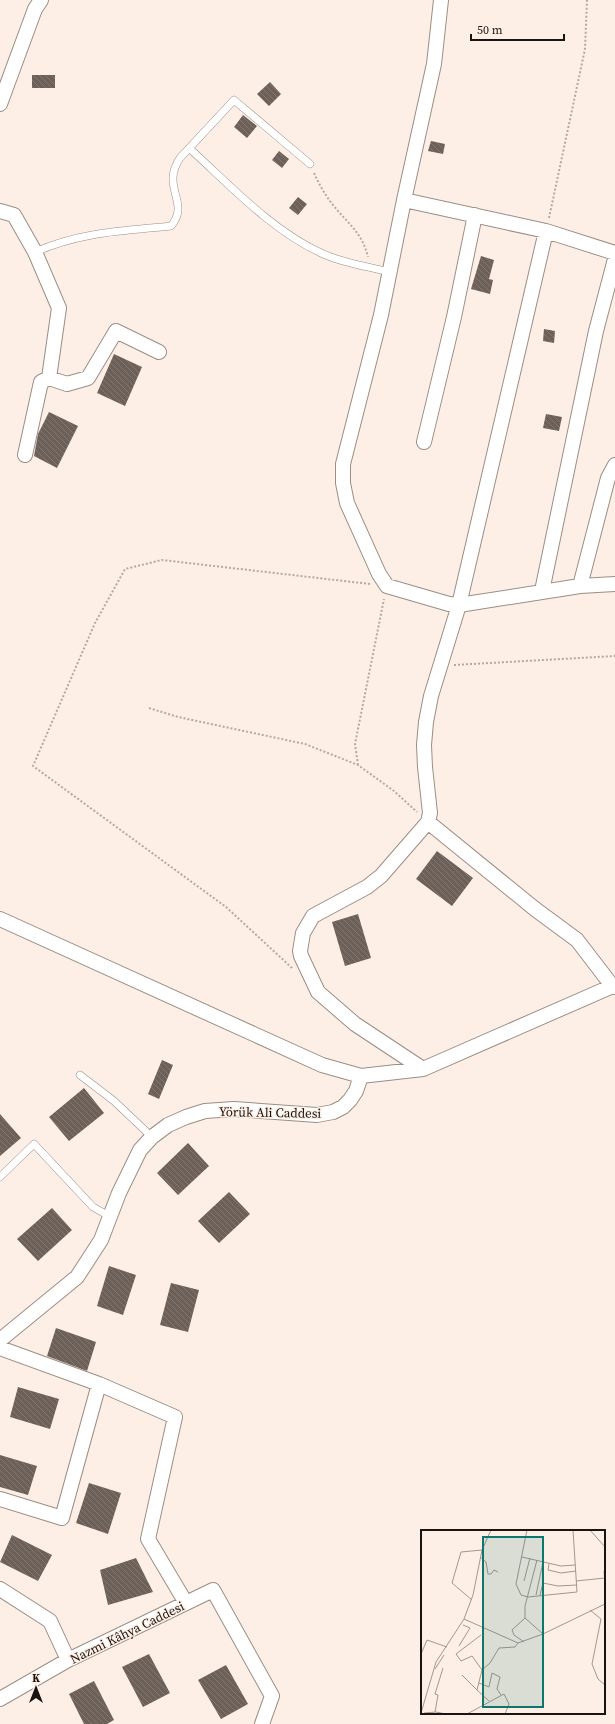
<svg xmlns="http://www.w3.org/2000/svg" width="615" height="1724" font-family="'Source Serif 4',serif">
	<defs>
		<pattern id="building-back-hatch" width="6" height="6" patternUnits="userSpaceOnUse"><rect width="6" height="6" fill="#6c6058"/><path d="M-1 5l2 2M0 0l6 6M5-1l2 2" fill="none" stroke="#807670"/></pattern>
	</defs>
	<rect width="100%" height="100%" fill="#fdefe5"/>
	<path fill="url(#building-back-hatch)" d="M 32,75 L 55,75 L 55,88 L 32,88 Z
		M 270,82 L 281,94 L 269,106 L 257,94 Z
		M 243,115 L 257,126 L 247,138 L 234,127 Z
		M 431,141 L 445,144 L 443,154 L 428,151 Z
		M 279,151 L 289,159 L 282,168 L 272,160 Z
		M 298,197 L 307,204 L 298,215 L 289,208 Z
		M 481,256 L 494,260 L 489,279 L 493,280 L 490,294 L 471,289 Z
		M 544,329 L 555,331 L 554,343 L 543,341 Z
		M 114,354 L 142,367 L 125,406 L 97,393 Z
		M 49,412 L 78,426 L 57,468 L 34,456 L 38,434 Z
		M 546,414 L 562,417 L 559,431 L 543,428 Z
		M 437,851 L 473,878 L 452,906 L 416,879 Z
		M 358,914 L 371,958 L 345,966 L 332,922 Z
		M 162,1060 L 173,1065 L 159,1099 L 148,1094 Z
		M 84,1088 L 104,1113 L 69,1141 L 49,1117 Z
		M 0,1114 L 21,1138 L 0,1156 Z
		M 188,1143 L 209,1166 L 178,1195 L 157,1173 Z
		M 229,1192 L 250,1214 L 219,1243 L 198,1221 Z
		M 52,1208 L 72,1230 L 38,1261 L 17,1239 Z
		M 109,1266 L 136,1275 L 123,1315 L 97,1306 Z
		M 171,1283 L 199,1290 L 188,1332 L 160,1325 Z
		M 56,1328 L 96,1342 L 87,1371 L 47,1356 Z
		M 18,1387 L 59,1399 L 50,1429 L 10,1417 Z
		M 0,1455 L 37,1466 L 28,1495 L 0,1487 Z
		M 89,1483 L 121,1493 L 108,1534 L 76,1523 Z
		M 12,1535 L 52,1555 L 38,1581 L 0,1562 Z
		M 136,1558 L 153,1592 L 108,1605 L 100,1570 Z
		M 149,1654 L 170,1693 L 143,1707 L 122,1667 Z
		M 226,1665 L 248,1704 L 221,1719 L 198,1680 Z
		M 94,1681 L 114,1720 L 107,1724 L 84,1724 L 69,1694 Z"/>
	<g fill="none" stroke-linecap="round" stroke-linejoin="round">
		<defs>
			<path id="service" d="M 189,148 C 230,185 271,230 321,253 C 342,263 366,266 389,272
				M 35,252 C 81,232 122,231 171,226 C 191,202 160,188 180,158 L 234,100 L 310,164
				M 80,1075 L 114,1101 L 152,1137
				M 0,1177 L 34,1144 L 93,1207 L 109,1216"/>
			<path id="minor" d="M 441,0 L 434,64 L 404,200 L 381,315 L 343,464 L 343,483 L 347,503 L 379,574 L 387,586 L 449,604 L 459,605 L 580,586 L 615,584
				M 0,104 L 35,9 L 41,0
				M 404,200 L 546,231 L 615,253
				M 0,211 L 14,215 L 35,252 L 59,308 L 49,378 L 67,384 L 88,378 L 116,331 L 159,352
				M 424,442 L 454,317 L 475,215
				M 25,455 L 41,382 L 49,378
				M 580,586 L 608,478 L 615,465
				M 542,591 L 596,331 L 615,259
				M 428,822 L 535,909 L 577,940 L 613,987
				M 0,919 L 322,1065 L 361,1076 L 356,1091 L 350,1100 L 343,1107 L 333,1112 L 317,1115 L 234,1109 L 205,1111 L 186,1117 L 168,1125 L 152,1137 L 140,1150 L 119,1193 L 101,1240 L 77,1277 L 0,1340
				M 423,1069 L 355,1024 L 318,992 L 301,956 L 300,951 L 303,933 L 313,916 L 367,887 L 381,876 L 428,822 L 430,813 L 425,767 L 424,745 L 426,722 L 431,696 L 459,605 L 546,231
				M 361,1076 L 423,1069 L 615,985
				M 0,1348 L 99,1384
				M 0,1499 L 62,1518 L 99,1384 L 175,1417 L 148,1539 L 186,1603
				M 0,1589 L 50,1621 L 68,1660
				M 0,1699 L 68,1660 L 213,1590 L 272,1696 L 262,1724"/>
		</defs>
		<use href="#service" stroke="#9a8e85" stroke-width="8"/>
		<use href="#minor" stroke="#9a8e85" stroke-width="16"/>
		<path stroke="#b4a9a1" stroke-width="2" stroke-dasharray="2 2" stroke-linecap="butt" d="M 314,173 C 319,184 325,195 333,205 C 348,224 362,232 368,257
			M 549,218 L 585,49 L 587,0
			M 454,665 L 615,656
			M 149,708 L 178,717 L 305,744 L 358,765 L 394,791 L 417,812
			M 358,765 L 355,744 L 384,599
			M 292,968 L 226,907 L 33,766 L 95,623 L 125,569 L 162,560 L 370,584"/>
		<use href="#service" stroke="#fff" stroke-width="7"/>
		<use href="#minor" stroke="#fff" stroke-width="14"/>
	</g>
	<g text-anchor="middle" stroke-width="3" stroke-linejoin="round" paint-order="stroke">
		<g font-size="13" fill="#191411" stroke="#fdefe5">
			<text transform="translate(270 1112) rotate(1)" y="5">Yörük Ali Caddesi</text>
			<text transform="translate(127 1632) rotate(-26)" y="5">Nazmi Kâhya Caddesi</text>
		</g>
	</g>
	<g transform="translate(421 1530)">
		<rect width="184" height="184" fill="#fdefe5"/>
		<path fill="none" stroke="#a29790" stroke-width="1" d="M 106,0 L 95,54 L 100,65 L 107,67 L 156,62 L 152,0M 169,0 L 184,17M 59,27 L 65,32 L 67,44 L 70,44 L 73,40 L 77,42M 101,27 L 140,36 L 154,35M 128,34 L 127,40 L 140,43 L 155,41M 183,41 L 184,53M 103,51 L 109,28M 155,51 L 184,48M 115,65 L 122,32M 119,65 L 122,53 L 137,56 L 156,55M 51,70 L 31,53 L 40,22 L 61,20M 169,80 L 180,89 L 171,134 L 177,149 L 184,155M 104,88 L 122,104M 43,89 L 97,113 L 94,117 L 78,118 L 69,133 L 61,140 L 56,160 L 68,171M 103,112 L 93,105 L 91,100 L 104,88 L 104,76 L 116,30M 97,113 L 122,104 L 184,74M 38,116 L 49,98 L 42,95M 0,124 L 6,110 L 26,117M 35,124 L 40,131 L 51,126 L 61,140M 35,124 L 60,105M 14,139 L 23,125M 41,145 L 56,160M 58,153 L 68,157 L 71,143 L 79,147 L 76,159 L 80,165M 14,182 L 17,165 L 14,164 L 22,138M 0,183 L 15,132 L 43,89 L 52,65 L 61,20 L 70,0M 3,183 L 15,182 L 25,184M 46,184 L 83,164 L 88,174 L 84,184"/>
		<path fill="#0f766e" fill-opacity="0.15" stroke="#0f766e" stroke-width="2" d="M 62,7 L 122,7 L 122,177 L 62,177 Z"/>
		<rect width="184" height="184" fill="none" stroke="#191411" stroke-width="2"/>
	</g>
	<g transform="translate(36 1688)" stroke="#fdefe5" stroke-width="3" paint-order="stroke">
	<path d="M0-3L7 15L0 10L-7 15Z" fill="#191411"/>
	<text y="-6" font-size="11" font-weight="bold" text-anchor="middle" fill="#191411">K</text>
	</g>
	<path d="M471 34v6h93v-6" fill="none" stroke="#191411" stroke-width="2"/>
	<text x="477" y="34" font-size="12" fill="#191411" stroke="#fdefe5" stroke-width="3" paint-order="stroke">50 m</text>
</svg>
